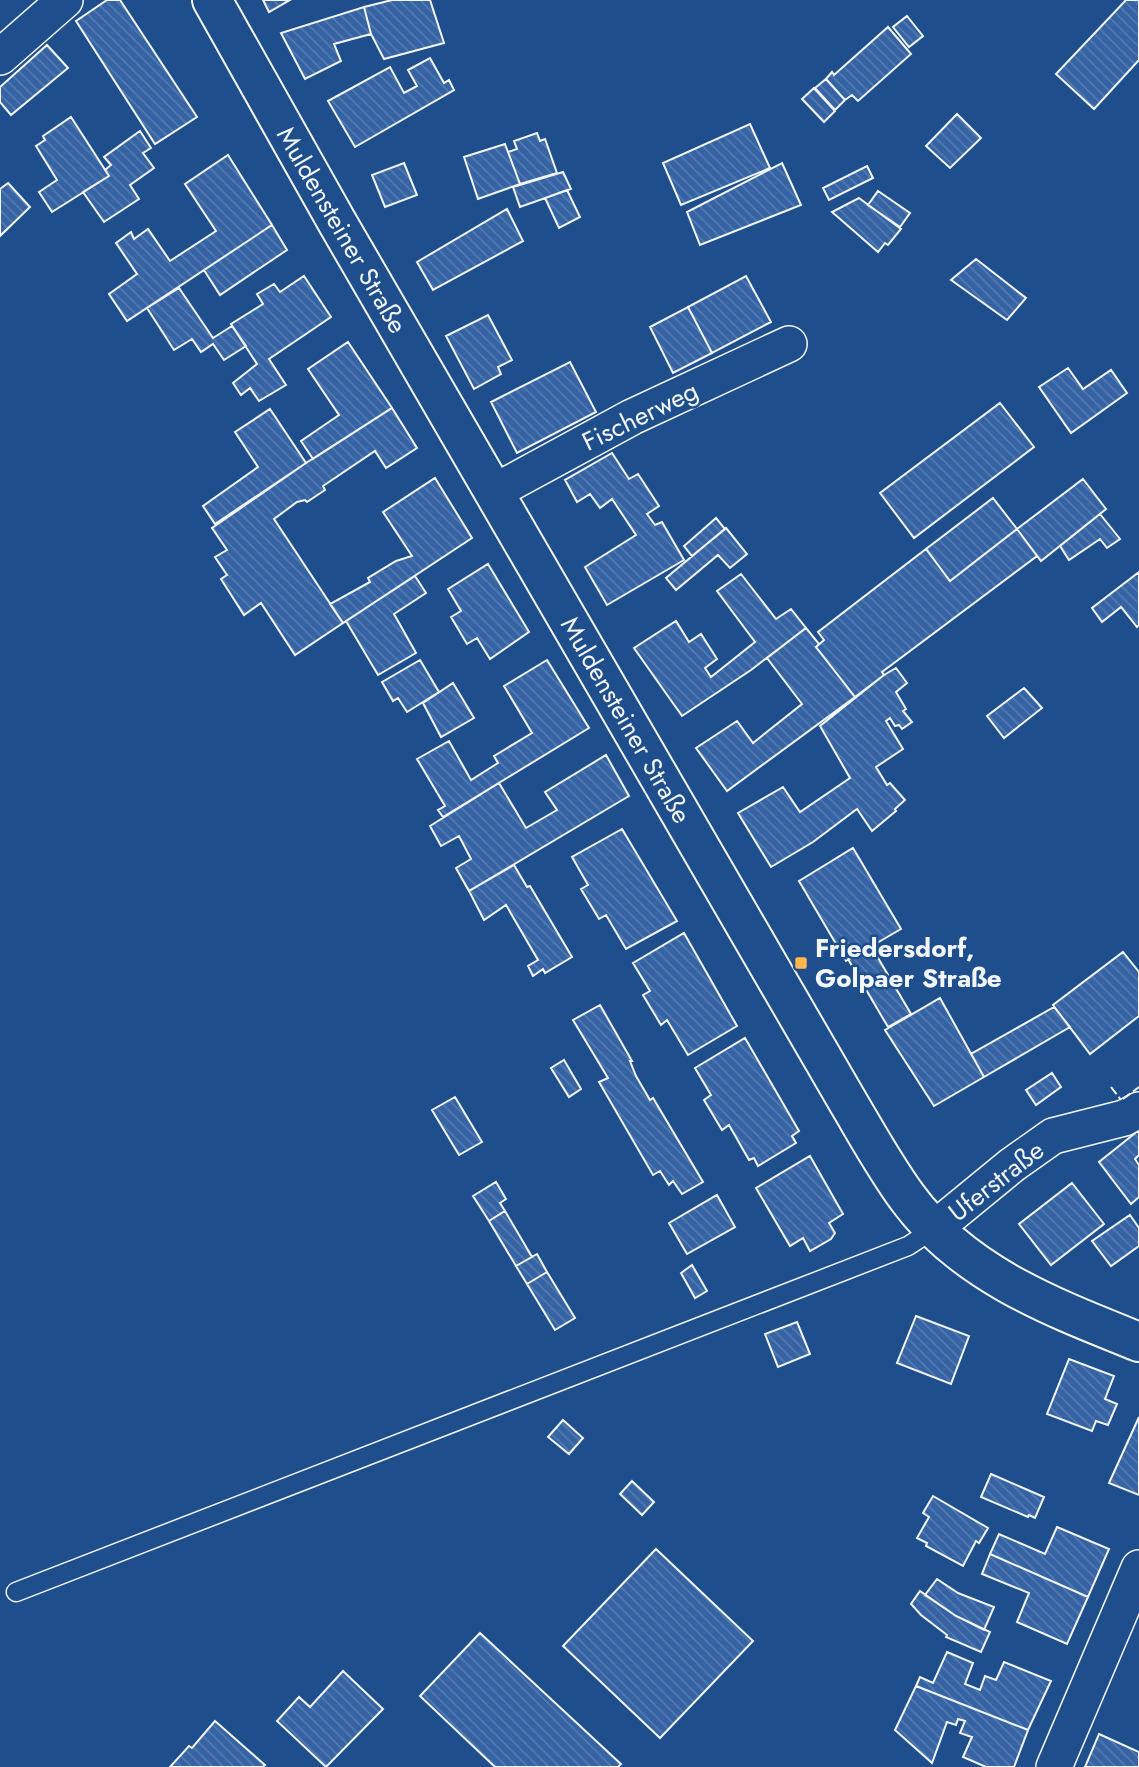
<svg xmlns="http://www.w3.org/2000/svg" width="1139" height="1767" font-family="Jost,sans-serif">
	<defs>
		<pattern id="building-back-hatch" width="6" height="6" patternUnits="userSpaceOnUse" patternTransform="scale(1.75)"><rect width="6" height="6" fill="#3563a3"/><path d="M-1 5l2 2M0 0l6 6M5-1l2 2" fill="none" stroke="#537ab1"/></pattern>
	</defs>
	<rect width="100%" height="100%" fill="#1f4e8c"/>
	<path fill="url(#building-back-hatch)" stroke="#f2f6ff" stroke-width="2" d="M 107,0 L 120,0 L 197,117 L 155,144 L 76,21 Z
		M 263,0 L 290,0 L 269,12 Z
		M 392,0 L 430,0 L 444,43 L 384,59 L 371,34 L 364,7 Z
		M 1126,0 L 1139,0 L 1139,60 L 1094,109 L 1056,74 Z
		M 364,7 L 371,34 L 334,44 L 341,61 L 305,79 L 281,33 Z
		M 907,16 L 923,36 L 909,47 L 893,27 Z
		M 888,27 L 911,54 L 858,101 L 852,95 L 845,100 L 826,79 L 832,72 L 834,75 Z
		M 47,45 L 68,68 L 11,115 L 0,102 L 0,87 Z
		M 430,58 L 444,83 L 449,80 L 454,90 L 355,147 L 328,101 L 390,67 L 404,93 L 417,86 L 408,70 Z
		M 826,79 L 845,100 L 835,110 L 815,88 Z
		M 814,88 L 835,111 L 824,122 L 802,99 Z
		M 957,114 L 981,138 L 950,168 L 926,146 Z
		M 71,117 L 109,176 L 52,212 L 39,192 L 57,180 L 36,146 L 45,140 L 43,136 Z
		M 750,124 L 770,168 L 681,205 L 663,163 Z
		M 140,131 L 151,148 L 143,153 L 154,168 L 130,185 L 139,199 L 104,222 L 83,192 L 109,176 L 105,170 L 111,165 L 104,157 Z
		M 537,133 L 540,141 L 545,139 L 557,173 L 520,184 L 508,152 L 517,149 L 514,141 Z
		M 505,144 L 520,184 L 478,199 L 464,157 Z
		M 228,155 L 272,225 L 127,321 L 109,294 L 137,274 L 116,243 L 131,232 L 134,239 L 148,229 L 170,261 L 216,231 L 185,184 Z
		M 404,163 L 417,195 L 385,207 L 372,175 Z
		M 782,163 L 801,205 L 700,245 L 687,212 Z
		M 867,166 L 873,178 L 829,200 L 823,188 Z
		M 563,172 L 571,189 L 520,207 L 513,187 Z
		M 8,183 L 30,207 L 0,236 L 0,189 Z
		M 567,190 L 580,217 L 559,228 L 545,198 Z
		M 878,191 L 910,213 L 900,227 L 868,205 Z
		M 859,198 L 901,229 L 888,245 L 885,243 L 878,252 L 832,212 Z
		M 507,209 L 523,241 L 433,290 L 417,262 Z
		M 272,225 L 287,250 L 220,295 L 204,270 Z
		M 976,259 L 1026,298 L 1007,320 L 951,280 Z
		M 304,276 L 331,317 L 269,359 L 286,385 L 259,401 L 250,388 L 241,395 L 233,383 L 257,364 L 231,324 L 263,304 L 257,294 L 274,284 L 280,292 Z
		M 746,276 L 771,322 L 712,353 L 688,307 Z
		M 179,288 L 213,338 L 232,326 L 246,346 L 224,360 L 213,344 L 201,352 L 192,339 L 174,350 L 147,308 Z
		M 688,307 L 712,353 L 673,373 L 650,327 Z
		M 488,315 L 512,360 L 498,367 L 501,374 L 474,389 L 446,336 Z
		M 348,342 L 392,408 L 313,459 L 301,441 L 339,415 L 308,369 Z
		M 570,362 L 596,412 L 517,453 L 491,402 Z
		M 1068,368 L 1083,389 L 1111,370 L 1127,393 L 1071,433 L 1039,387 Z
		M 1000,403 L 1034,447 L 914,538 L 880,493 Z
		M 392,408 L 417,448 L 386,468 L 375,451 L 323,486 L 325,490 L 307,502 L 305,500 L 297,502 L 274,519 L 343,623 L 295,655 L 261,603 L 244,615 L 221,579 L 227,575 L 215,557 L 227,550 L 212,528 L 306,463 Z
		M 270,409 L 306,463 L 215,524 L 203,506 L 258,467 L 235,432 Z
		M 612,453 L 629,479 L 638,474 L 659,506 L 647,514 L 655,525 L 662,522 L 684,560 L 607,605 L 585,567 L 636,535 L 612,499 L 600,508 L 590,494 L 577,502 L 565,480 Z
		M 435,478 L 472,538 L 343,623 L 330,604 L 370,582 L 368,578 L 396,561 L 412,556 L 383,512 Z
		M 1083,479 L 1106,509 L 1041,561 L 1017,529 Z
		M 993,498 L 1017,529 L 950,581 L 926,549 Z
		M 1100,514 L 1120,539 L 1107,548 L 1100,539 L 1069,560 L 1060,546 Z
		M 716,518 L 725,529 L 692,556 L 684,546 Z
		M 726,528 L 747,554 L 730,568 L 718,555 L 676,590 L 666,578 Z
		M 1017,529 L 1037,556 L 882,672 L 884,675 L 855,697 L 816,647 L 824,640 L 818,632 L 926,549 L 950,581 Z
		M 488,564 L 529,632 L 490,659 L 477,638 L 467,644 L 451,617 L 461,611 L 448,589 Z
		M 1139,572 L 1139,625 L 1137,627 L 1121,607 L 1102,622 L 1092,608 Z
		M 741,574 L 776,619 L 791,609 L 806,628 L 751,670 L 682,716 L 634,648 L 676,621 L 689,642 L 701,634 L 717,659 L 705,668 L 711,677 L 755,642 L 717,591 Z
		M 415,576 L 426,593 L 394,614 L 416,653 L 378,675 L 346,621 Z
		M 806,628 L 819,644 L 816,647 L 855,697 L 727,791 L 696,748 L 737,721 L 753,743 L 802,704 L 767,658 Z
		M 420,660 L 439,692 L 407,712 L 398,698 L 393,701 L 382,682 Z
		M 547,660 L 589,728 L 443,817 L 438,810 L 445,806 L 417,759 L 449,741 L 471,780 L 498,763 L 494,756 L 532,733 L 504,686 Z
		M 896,668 L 907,683 L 896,692 L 906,709 L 903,711 L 912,722 L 902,729 L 899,725 L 895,726 L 890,718 L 886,721 L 903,749 L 876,767 L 887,785 L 890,783 L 905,800 L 895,809 L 896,811 L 872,831 L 857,809 L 813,842 L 771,867 L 738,813 L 783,787 L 800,812 L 850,778 L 820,726 L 884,675 Z
		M 453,683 L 474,718 L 441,737 L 423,703 Z
		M 1024,688 L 1042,708 L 1004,738 L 987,716 Z
		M 606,755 L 629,796 L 469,891 L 456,868 L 471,859 L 459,836 L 441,846 L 430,826 L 499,783 L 526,828 L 557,810 L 545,792 Z
		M 622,829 L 677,921 L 626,949 L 606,915 L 599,919 L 581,889 L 588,885 L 572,857 Z
		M 853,848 L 901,929 L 846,961 L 799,881 Z
		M 514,865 L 527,887 L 530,886 L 572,957 L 545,973 L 543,969 L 533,976 L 528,966 L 538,960 L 506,905 L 484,920 L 469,891 Z
		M 684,933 L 737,1026 L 688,1055 L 667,1020 L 661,1025 L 643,995 L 650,991 L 633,963 Z
		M 871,946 L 911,1014 L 888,1027 L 848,959 Z
		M 1123,952 L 1139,972 L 1139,1016 L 1090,1054 L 1053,1005 Z
		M 940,998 L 984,1077 L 934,1106 L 885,1030 Z
		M 600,1005 L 632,1061 L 630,1061 L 636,1076 L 650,1100 L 653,1098 L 703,1182 L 682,1194 L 673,1181 L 669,1185 L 660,1171 L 653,1175 L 599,1082 L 608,1078 L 573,1020 Z
		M 1054,1007 L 1070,1027 L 984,1077 L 971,1054 Z
		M 745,1038 L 799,1131 L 792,1136 L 796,1143 L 758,1166 L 754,1158 L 749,1160 L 729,1125 L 722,1130 L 704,1100 L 711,1095 L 695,1068 Z
		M 564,1060 L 581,1089 L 569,1097 L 551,1068 Z
		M 1052,1073 L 1061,1087 L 1036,1105 L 1026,1090 Z
		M 455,1097 L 482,1142 L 459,1155 L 432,1110 Z
		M 1139,1130 L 1139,1155 L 1135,1159 L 1139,1165 L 1139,1197 L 1131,1204 L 1099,1162 Z
		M 810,1156 L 843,1214 L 829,1223 L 835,1233 L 831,1239 L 810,1251 L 803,1238 L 790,1246 L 756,1188 Z
		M 496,1182 L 506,1199 L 500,1203 L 505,1211 L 489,1221 L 473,1196 Z
		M 1072,1183 L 1104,1224 L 1051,1265 L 1019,1224 Z
		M 717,1195 L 735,1227 L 687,1254 L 669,1223 Z
		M 505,1211 L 532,1257 L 516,1266 L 489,1221 Z
		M 1130,1215 L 1139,1228 L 1139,1246 L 1111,1266 L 1092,1241 Z
		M 537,1254 L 547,1272 L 527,1284 L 516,1266 Z
		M 692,1265 L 707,1291 L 695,1298 L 681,1273 Z
		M 547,1272 L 575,1318 L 555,1330 L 527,1284 Z
		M 916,1316 L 969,1336 L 951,1384 L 897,1363 Z
		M 797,1322 L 810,1354 L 778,1367 L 765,1334 Z
		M 1069,1359 L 1114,1376 L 1105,1399 L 1117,1404 L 1108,1425 L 1096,1421 L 1092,1431 L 1047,1414 Z
		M 1139,1417 L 1139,1495 L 1109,1483 Z
		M 563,1420 L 583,1438 L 569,1454 L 548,1437 Z
		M 991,1474 L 1044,1497 L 1035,1518 L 1029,1515 L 1028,1517 L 981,1497 Z
		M 632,1481 L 654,1502 L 642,1515 L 620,1494 Z
		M 933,1496 L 988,1528 L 979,1543 L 976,1541 L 963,1566 L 926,1546 L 927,1543 L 917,1538 L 929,1517 L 923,1513 Z
		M 1057,1527 L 1109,1549 L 1088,1597 L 990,1554 L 999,1534 L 1045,1554 Z
		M 656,1549 L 753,1641 L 660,1738 L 563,1646 Z
		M 990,1554 L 1088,1597 L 1067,1644 L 1017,1622 L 1029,1593 L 982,1574 Z
		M 937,1579 L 958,1593 L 994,1607 L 984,1630 L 956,1616 L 925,1595 Z
		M 920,1591 L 956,1616 L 990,1632 L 981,1652 L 946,1637 L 947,1635 L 921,1615 L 911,1604 Z
		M 480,1633 L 621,1764 L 618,1767 L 495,1767 L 420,1696 Z
		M 947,1652 L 973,1663 L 965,1684 L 980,1690 L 985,1676 L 996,1680 L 1004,1662 L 1051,1681 L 1028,1730 L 916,1686 L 920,1677 L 933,1683 Z
		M 343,1671 L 383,1709 L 326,1767 L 277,1721 L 299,1697 L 310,1707 Z
		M 916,1686 L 1028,1730 L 1014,1767 L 986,1767 L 963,1757 L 972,1737 L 960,1733 L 965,1721 L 958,1719 L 956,1725 L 947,1722 L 932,1763 L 895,1730 Z
		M 215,1721 L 265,1765 L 263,1767 L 170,1767 L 189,1746 L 192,1748 Z
		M 1099,1734 L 1139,1752 L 1139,1767 L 1085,1767 Z"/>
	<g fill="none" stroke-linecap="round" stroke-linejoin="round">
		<defs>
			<path id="lane" d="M 16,1592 L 908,1246 L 934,1229"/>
			<path id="street" d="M 0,57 L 65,0
				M 494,492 L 632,417 L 789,344
				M 934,1229 L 1012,1165 L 1053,1136 L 1124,1118 L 1139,1110
				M 1054,1767 L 1139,1568"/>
			<path id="secondary" d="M 212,0 L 337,222 L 848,1102 C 867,1134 885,1167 907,1197 C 963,1274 1054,1308 1139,1342"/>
		</defs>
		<use href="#lane" stroke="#f2f6ff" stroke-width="21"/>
		<use href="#street" stroke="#f2f6ff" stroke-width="38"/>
		<use href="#secondary" stroke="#f2f6ff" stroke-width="42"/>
		<use href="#lane" stroke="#1f4e8c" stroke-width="18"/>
		<use href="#street" stroke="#1f4e8c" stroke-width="35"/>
		<use href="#secondary" stroke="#1f4e8c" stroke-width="38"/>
		<path stroke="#f2f6ff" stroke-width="2" stroke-dasharray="9 3.5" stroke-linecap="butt" d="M 1111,1087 L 1121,1100
			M 1123,1099 L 1139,1087"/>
	</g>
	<rect fill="#ffb74d" stroke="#1f4e8c" stroke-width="2.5" x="794" y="956" width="14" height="14" rx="3.5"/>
	<g text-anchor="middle" stroke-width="5" stroke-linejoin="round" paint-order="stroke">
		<g font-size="26" fill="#f2f6ff" stroke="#1f4e8c">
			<text transform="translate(342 230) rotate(60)" y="9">Muldensteiner Straße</text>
			<text transform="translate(640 416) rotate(-26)" y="9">Fischerweg</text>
			<text transform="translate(626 720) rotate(60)" y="9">Muldensteiner Straße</text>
			<text transform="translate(996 1181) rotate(-38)" y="9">Uferstraße</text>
		</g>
		<g font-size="26" font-weight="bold" fill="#f2f6ff" stroke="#1f4e8c" text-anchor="start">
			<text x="815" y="957">Friedersdorf,<tspan x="815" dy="30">Golpaer Straße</tspan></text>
		</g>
	</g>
</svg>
